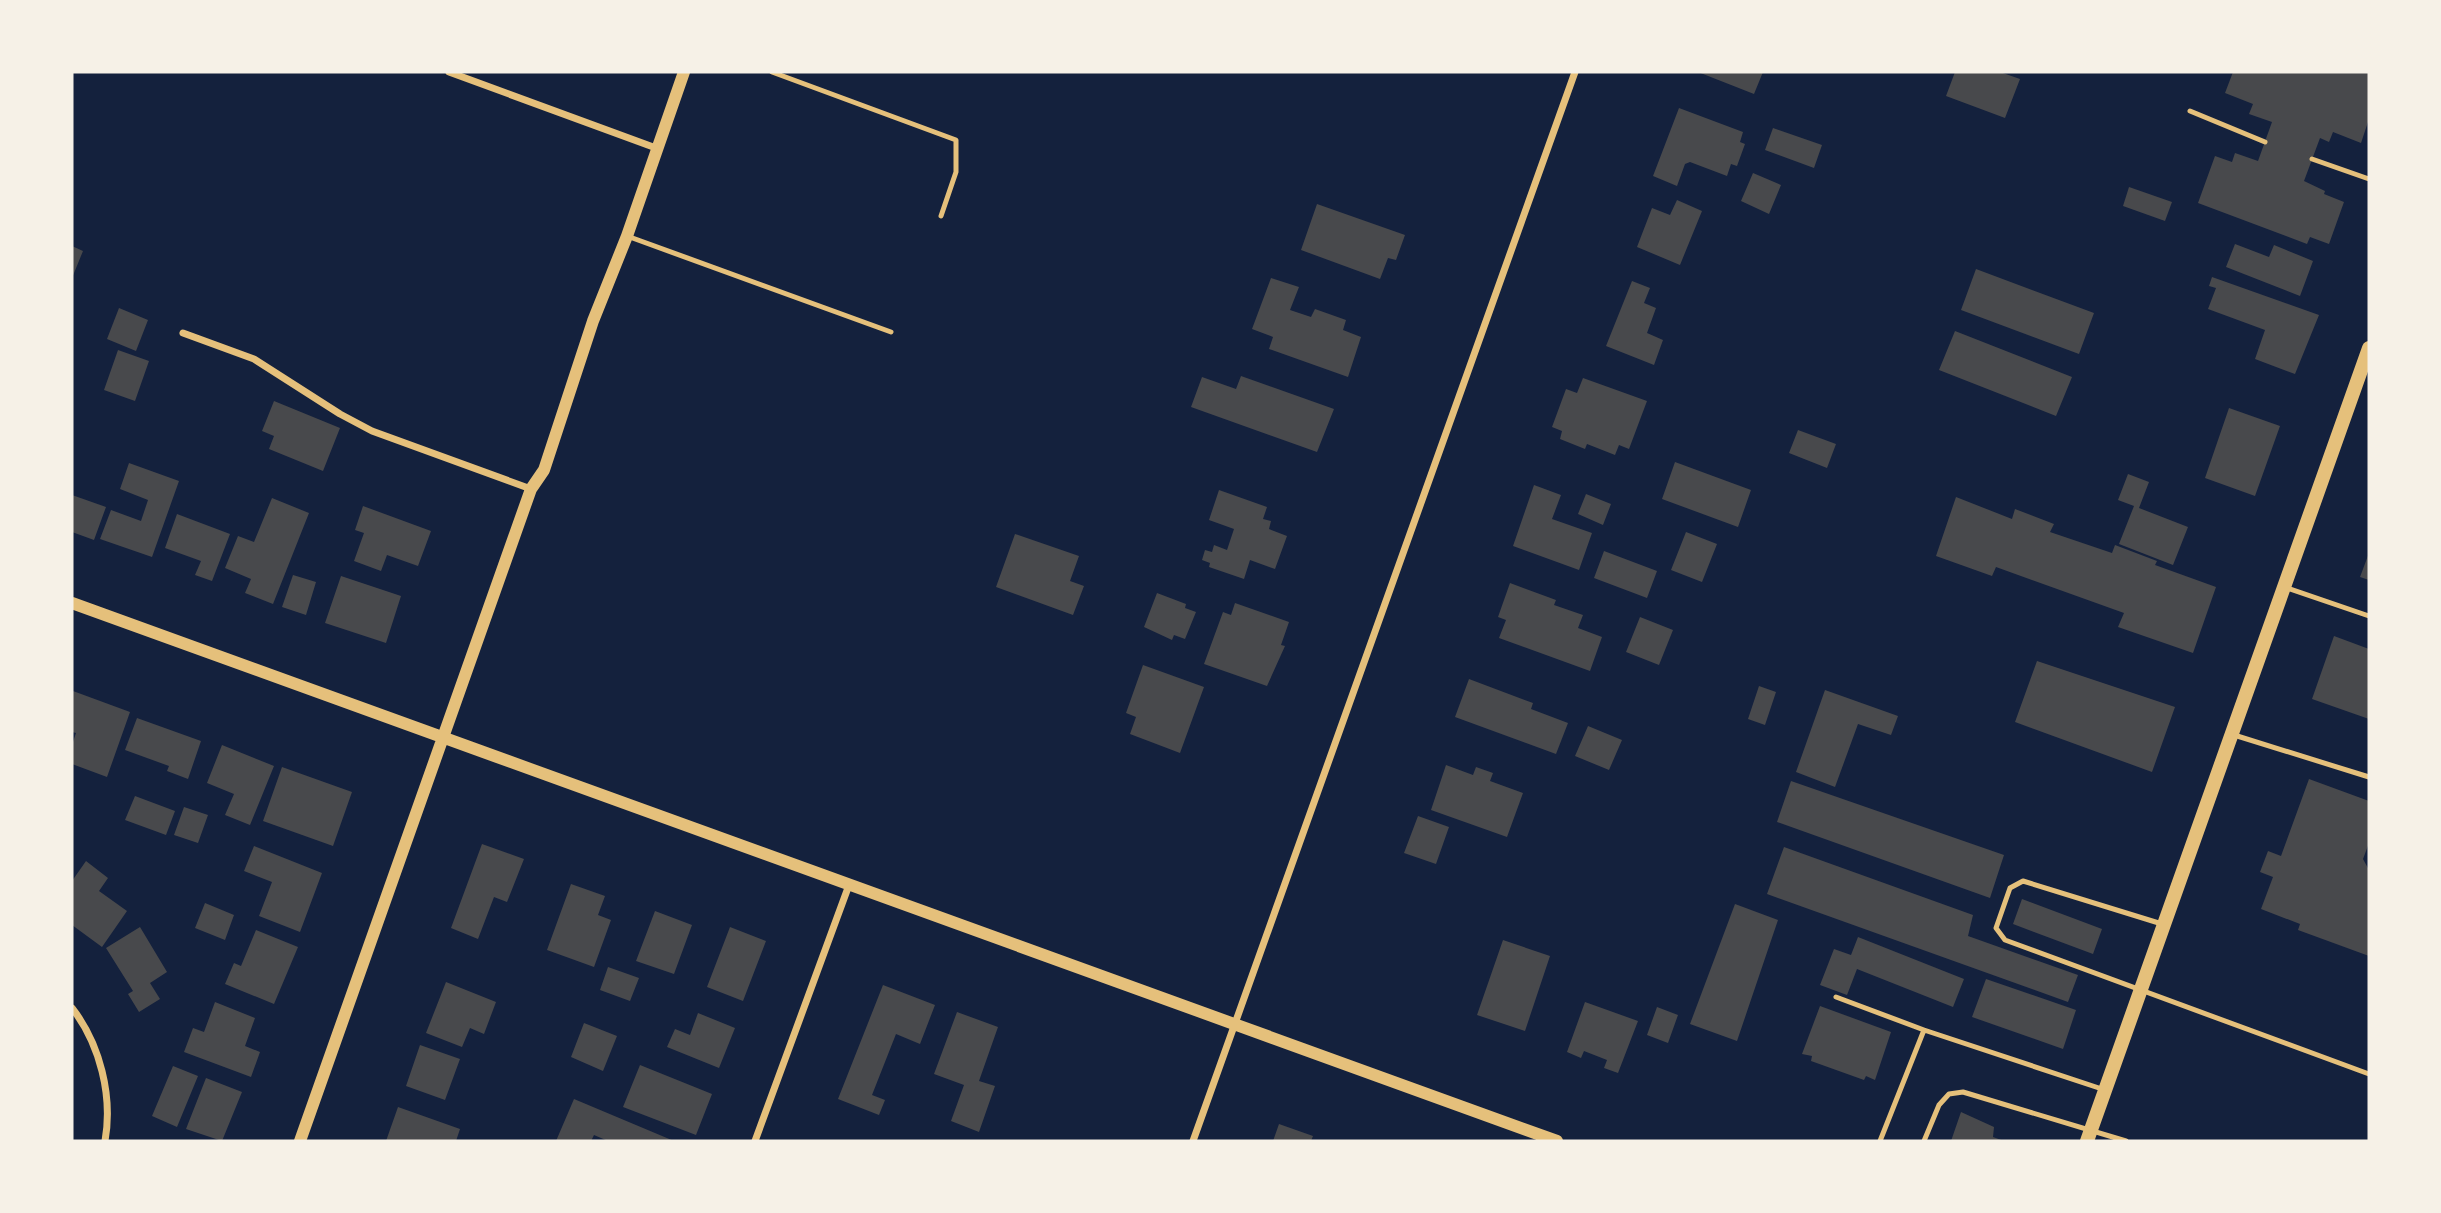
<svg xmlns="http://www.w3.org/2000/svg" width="2441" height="1213" font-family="'Fira Sans Condensed',sans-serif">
	<rect width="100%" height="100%" fill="#14213d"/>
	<path fill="#48494c" d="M 1698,72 L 1763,72 L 1754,94 Z
		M 1955,72 L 2000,72 L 2020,79 L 2005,118 L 1946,96 Z
		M 2233,72 L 2369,72 L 2369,119 L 2361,143 L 2333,132 L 2329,142 L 2320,138 L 2304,181 L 2325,191 L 2324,194 L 2344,202 L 2329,244 L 2310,237 L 2307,244 L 2198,203 L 2215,156 L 2232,162 L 2235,153 L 2258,161 L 2272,122 L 2249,114 L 2253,104 L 2225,93 Z
		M 1679,108 L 1743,132 L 1740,142 L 1745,144 L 1737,166 L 1731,164 L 1727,176 L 1690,162 L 1685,164 L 1677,186 L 1653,176 Z
		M 1773,128 L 1822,145 L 1814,168 L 1765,150 Z
		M 1753,173 L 1781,185 L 1769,214 L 1741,201 Z
		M 2129,187 L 2172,202 L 2165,221 L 2123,206 Z
		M 1677,200 L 1702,211 L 1680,265 L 1637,247 L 1652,208 L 1670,215 Z
		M 1317,204 L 1405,235 L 1396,260 L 1388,258 L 1380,279 L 1301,250 Z
		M 2235,244 L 2269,257 L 2274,245 L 2313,261 L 2300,296 L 2226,267 Z
		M 72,246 L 83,251 L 72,278 Z
		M 1976,269 L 2094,313 L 2079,354 L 1961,310 Z
		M 2212,277 L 2319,315 L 2295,374 L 2255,359 L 2265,330 L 2208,309 L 2216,288 L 2209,286 Z
		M 1271,278 L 1299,287 L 1290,310 L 1311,317 L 1315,309 L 1346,320 L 1343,330 L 1361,337 L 1348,377 L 1269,349 L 1273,337 L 1252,329 Z
		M 1632,281 L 1650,288 L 1644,303 L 1656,308 L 1647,333 L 1663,340 L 1654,365 L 1606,346 Z
		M 119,308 L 148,320 L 136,351 L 107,339 Z
		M 1955,331 L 2072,377 L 2056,416 L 1939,370 Z
		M 118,350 L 149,361 L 135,401 L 104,390 Z
		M 1241,376 L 1334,409 L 1317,452 L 1191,407 L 1202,377 L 1236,389 Z
		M 1583,378 L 1647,401 L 1629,449 L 1619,445 L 1615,455 L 1587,444 L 1585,449 L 1560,439 L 1562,431 L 1552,427 L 1566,389 L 1577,393 Z
		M 274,401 L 340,428 L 323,471 L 269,449 L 274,436 L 262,431 Z
		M 2229,408 L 2280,426 L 2255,496 L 2205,478 Z
		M 1798,430 L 1836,444 L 1827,468 L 1789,453 Z
		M 1675,462 L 1751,490 L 1738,527 L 1662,499 Z
		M 129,463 L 179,481 L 152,557 L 100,539 L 111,510 L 141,521 L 148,500 L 120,489 Z
		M 2128,474 L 2149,482 L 2139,508 L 2188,527 L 2173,565 L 2119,544 L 2134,506 L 2118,500 Z
		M 1534,485 L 1561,495 L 1552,519 L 1592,533 L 1579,570 L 1513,546 Z
		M 1219,490 L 1267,507 L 1263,519 L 1271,521 L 1269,529 L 1287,536 L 1275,569 L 1250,560 L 1244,579 L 1209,567 L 1210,563 L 1202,560 L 1205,550 L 1212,552 L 1214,545 L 1227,550 L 1234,529 L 1209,520 Z
		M 1586,494 L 1611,504 L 1603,525 L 1578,514 Z
		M 72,495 L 106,507 L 94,540 L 72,532 Z
		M 1956,497 L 2012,519 L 2015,509 L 2054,524 L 2050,532 L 2112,553 L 2115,545 L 2157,561 L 2155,565 L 2216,587 L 2193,653 L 2118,627 L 2124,613 L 1996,567 L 1992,576 L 1936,556 Z
		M 272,498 L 309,513 L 273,604 L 245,593 L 251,579 L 225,568 L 238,536 L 254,542 Z
		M 363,506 L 431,531 L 418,566 L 387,555 L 381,571 L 354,561 L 364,533 L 355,530 Z
		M 177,514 L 230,534 L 212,581 L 195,575 L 201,561 L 165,548 Z
		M 1686,532 L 1717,544 L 1702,582 L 1671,570 Z
		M 1015,534 L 1079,556 L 1070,581 L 1084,586 L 1073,615 L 996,587 Z
		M 1604,551 L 1657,571 L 1647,598 L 1594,578 Z
		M 2369,553 L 2369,580 L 2360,577 Z
		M 293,575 L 316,582 L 306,615 L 282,607 Z
		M 341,576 L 401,596 L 386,643 L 325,623 Z
		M 1510,583 L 1556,600 L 1554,605 L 1583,615 L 1578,628 L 1602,637 L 1590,671 L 1499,638 L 1506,620 L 1498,617 Z
		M 1157,593 L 1186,604 L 1185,608 L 1196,612 L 1185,639 L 1174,635 L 1172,640 L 1144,627 Z
		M 1235,603 L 1289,622 L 1281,645 L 1285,646 L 1267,686 L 1204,664 L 1223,612 L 1231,615 Z
		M 1640,617 L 1673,630 L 1659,665 L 1626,652 Z
		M 2334,636 L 2369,649 L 2369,719 L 2312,699 Z
		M 2037,661 L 2175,707 L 2152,772 L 2015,722 Z
		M 1143,665 L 1204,687 L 1180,753 L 1130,734 L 1136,717 L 1126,713 Z
		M 1469,679 L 1533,703 L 1531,709 L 1568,723 L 1556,754 L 1455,717 Z
		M 1759,686 L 1776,692 L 1765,725 L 1748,719 Z
		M 1825,690 L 1898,716 L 1891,735 L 1858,724 L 1835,787 L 1796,772 Z
		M 73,691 L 130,712 L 107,777 L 72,764 L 72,745 L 76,733 L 72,732 Z
		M 137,718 L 201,741 L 188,779 L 167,771 L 169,766 L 125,750 Z
		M 1588,726 L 1622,740 L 1609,770 L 1575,756 Z
		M 222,745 L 274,766 L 250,825 L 225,815 L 234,794 L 207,783 Z
		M 1446,765 L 1473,775 L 1476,767 L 1493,773 L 1490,781 L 1523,793 L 1507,837 L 1431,810 Z
		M 282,767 L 352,792 L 333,846 L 263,821 Z
		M 2309,779 L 2369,801 L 2369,843 L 2363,859 L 2369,870 L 2369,956 L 2298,930 L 2300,924 L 2261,909 L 2273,877 L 2260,872 L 2268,851 L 2281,856 Z
		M 1791,781 L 2004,855 L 1990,898 L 1777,822 Z
		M 135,796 L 175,811 L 166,835 L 125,820 Z
		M 184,807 L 208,815 L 198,843 L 174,835 Z
		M 1418,816 L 1449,827 L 1436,864 L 1404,853 Z
		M 482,844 L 524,859 L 507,902 L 494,897 L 478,939 L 451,928 Z
		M 254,846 L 322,873 L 300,932 L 259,916 L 272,882 L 244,871 Z
		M 1784,847 L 1973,915 L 1968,936 L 2078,975 L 2068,1002 L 1767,894 Z
		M 86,861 L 108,878 L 99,891 L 127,911 L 102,947 L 72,925 L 72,881 Z
		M 571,884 L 605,896 L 598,915 L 611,920 L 594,967 L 547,950 Z
		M 2022,899 L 2102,929 L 2093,954 L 2013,924 Z
		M 205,903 L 234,915 L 225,940 L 195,928 Z
		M 1735,904 L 1778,920 L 1737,1041 L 1690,1024 Z
		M 655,911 L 692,925 L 674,974 L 636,961 Z
		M 140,927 L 167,972 L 150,983 L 160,999 L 139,1012 L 128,994 L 133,991 L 106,948 Z
		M 730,927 L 766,941 L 743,1001 L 707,987 Z
		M 256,930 L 298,947 L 274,1004 L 225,984 L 234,963 L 241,966 Z
		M 1858,937 L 1964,979 L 1953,1007 L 1857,969 L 1847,995 L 1820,985 L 1834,949 L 1851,955 Z
		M 1503,940 L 1550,956 L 1525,1031 L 1477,1015 Z
		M 608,967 L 639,978 L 630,1001 L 600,990 Z
		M 1986,979 L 2076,1010 L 2063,1049 L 1972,1017 Z
		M 446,982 L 496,1002 L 484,1034 L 470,1028 L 462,1047 L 426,1033 Z
		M 883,985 L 935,1005 L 920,1044 L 896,1034 L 872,1095 L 885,1100 L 879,1115 L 838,1099 Z
		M 215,1002 L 255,1018 L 245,1046 L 260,1052 L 251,1077 L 184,1052 L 193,1028 L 204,1032 Z
		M 1585,1002 L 1638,1021 L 1618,1073 L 1604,1068 L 1607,1060 L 1584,1051 L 1581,1058 L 1567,1052 Z
		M 1820,1006 L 1891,1032 L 1875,1080 L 1866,1076 L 1864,1080 L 1811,1061 L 1812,1056 L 1802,1054 Z
		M 1657,1007 L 1678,1015 L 1668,1043 L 1647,1035 Z
		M 957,1012 L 998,1027 L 979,1081 L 995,1086 L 979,1132 L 951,1121 L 964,1085 L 934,1074 Z
		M 698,1013 L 735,1028 L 719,1068 L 667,1047 L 675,1029 L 690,1035 Z
		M 584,1023 L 617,1036 L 603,1071 L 571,1057 Z
		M 420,1045 L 460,1059 L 445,1100 L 406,1086 Z
		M 640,1065 L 712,1094 L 696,1135 L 623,1107 Z
		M 173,1066 L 198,1076 L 177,1127 L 152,1116 Z
		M 206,1078 L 242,1092 L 222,1141 L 186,1129 Z
		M 574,1099 L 674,1141 L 608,1141 L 594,1135 L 591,1141 L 556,1141 Z
		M 398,1107 L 460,1129 L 456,1141 L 386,1141 Z
		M 1961,1112 L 1994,1127 L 1993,1137 L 2004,1141 L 1951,1141 Z
		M 1279,1124 L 1313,1136 L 1311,1141 L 1273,1141 Z"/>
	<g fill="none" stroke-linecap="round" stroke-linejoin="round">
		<path stroke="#e5c07b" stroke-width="5" d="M 772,72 L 956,140 L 956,172 L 941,216
			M 2190,111 L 2265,142
			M 2312,159 L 2369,179
			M 627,236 L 891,332
			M 2284,587 L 2369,616
			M 2234,735 L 2369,777
			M 2162,924 L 2023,881 L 2010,888 L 1996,928 L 2005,940 L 2369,1074
			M 1836,997 L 1924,1030 L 1880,1141
			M 1924,1030 L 2105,1090
			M 1924,1141 L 1939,1105 L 1949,1094 L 1963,1092 L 2126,1141"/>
		<path stroke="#e5c07b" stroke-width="7" d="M 449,72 L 656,148
			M 183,333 L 254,359 L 340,414 L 372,431 L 531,489
			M 72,1008 C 100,1044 113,1096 105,1141
			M 755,1141 L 849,885
			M 1193,1141 L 1575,72"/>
		<path stroke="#e5c07b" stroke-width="12" d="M 72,603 L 1557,1141
			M 300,1141 L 531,489 L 544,470 L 593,321 L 627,236 L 684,72"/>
		<path stroke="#e5c07b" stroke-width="14" d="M 2087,1141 L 2369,348"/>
	</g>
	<rect width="2441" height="1213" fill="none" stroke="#f6f1e7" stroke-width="147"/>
</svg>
